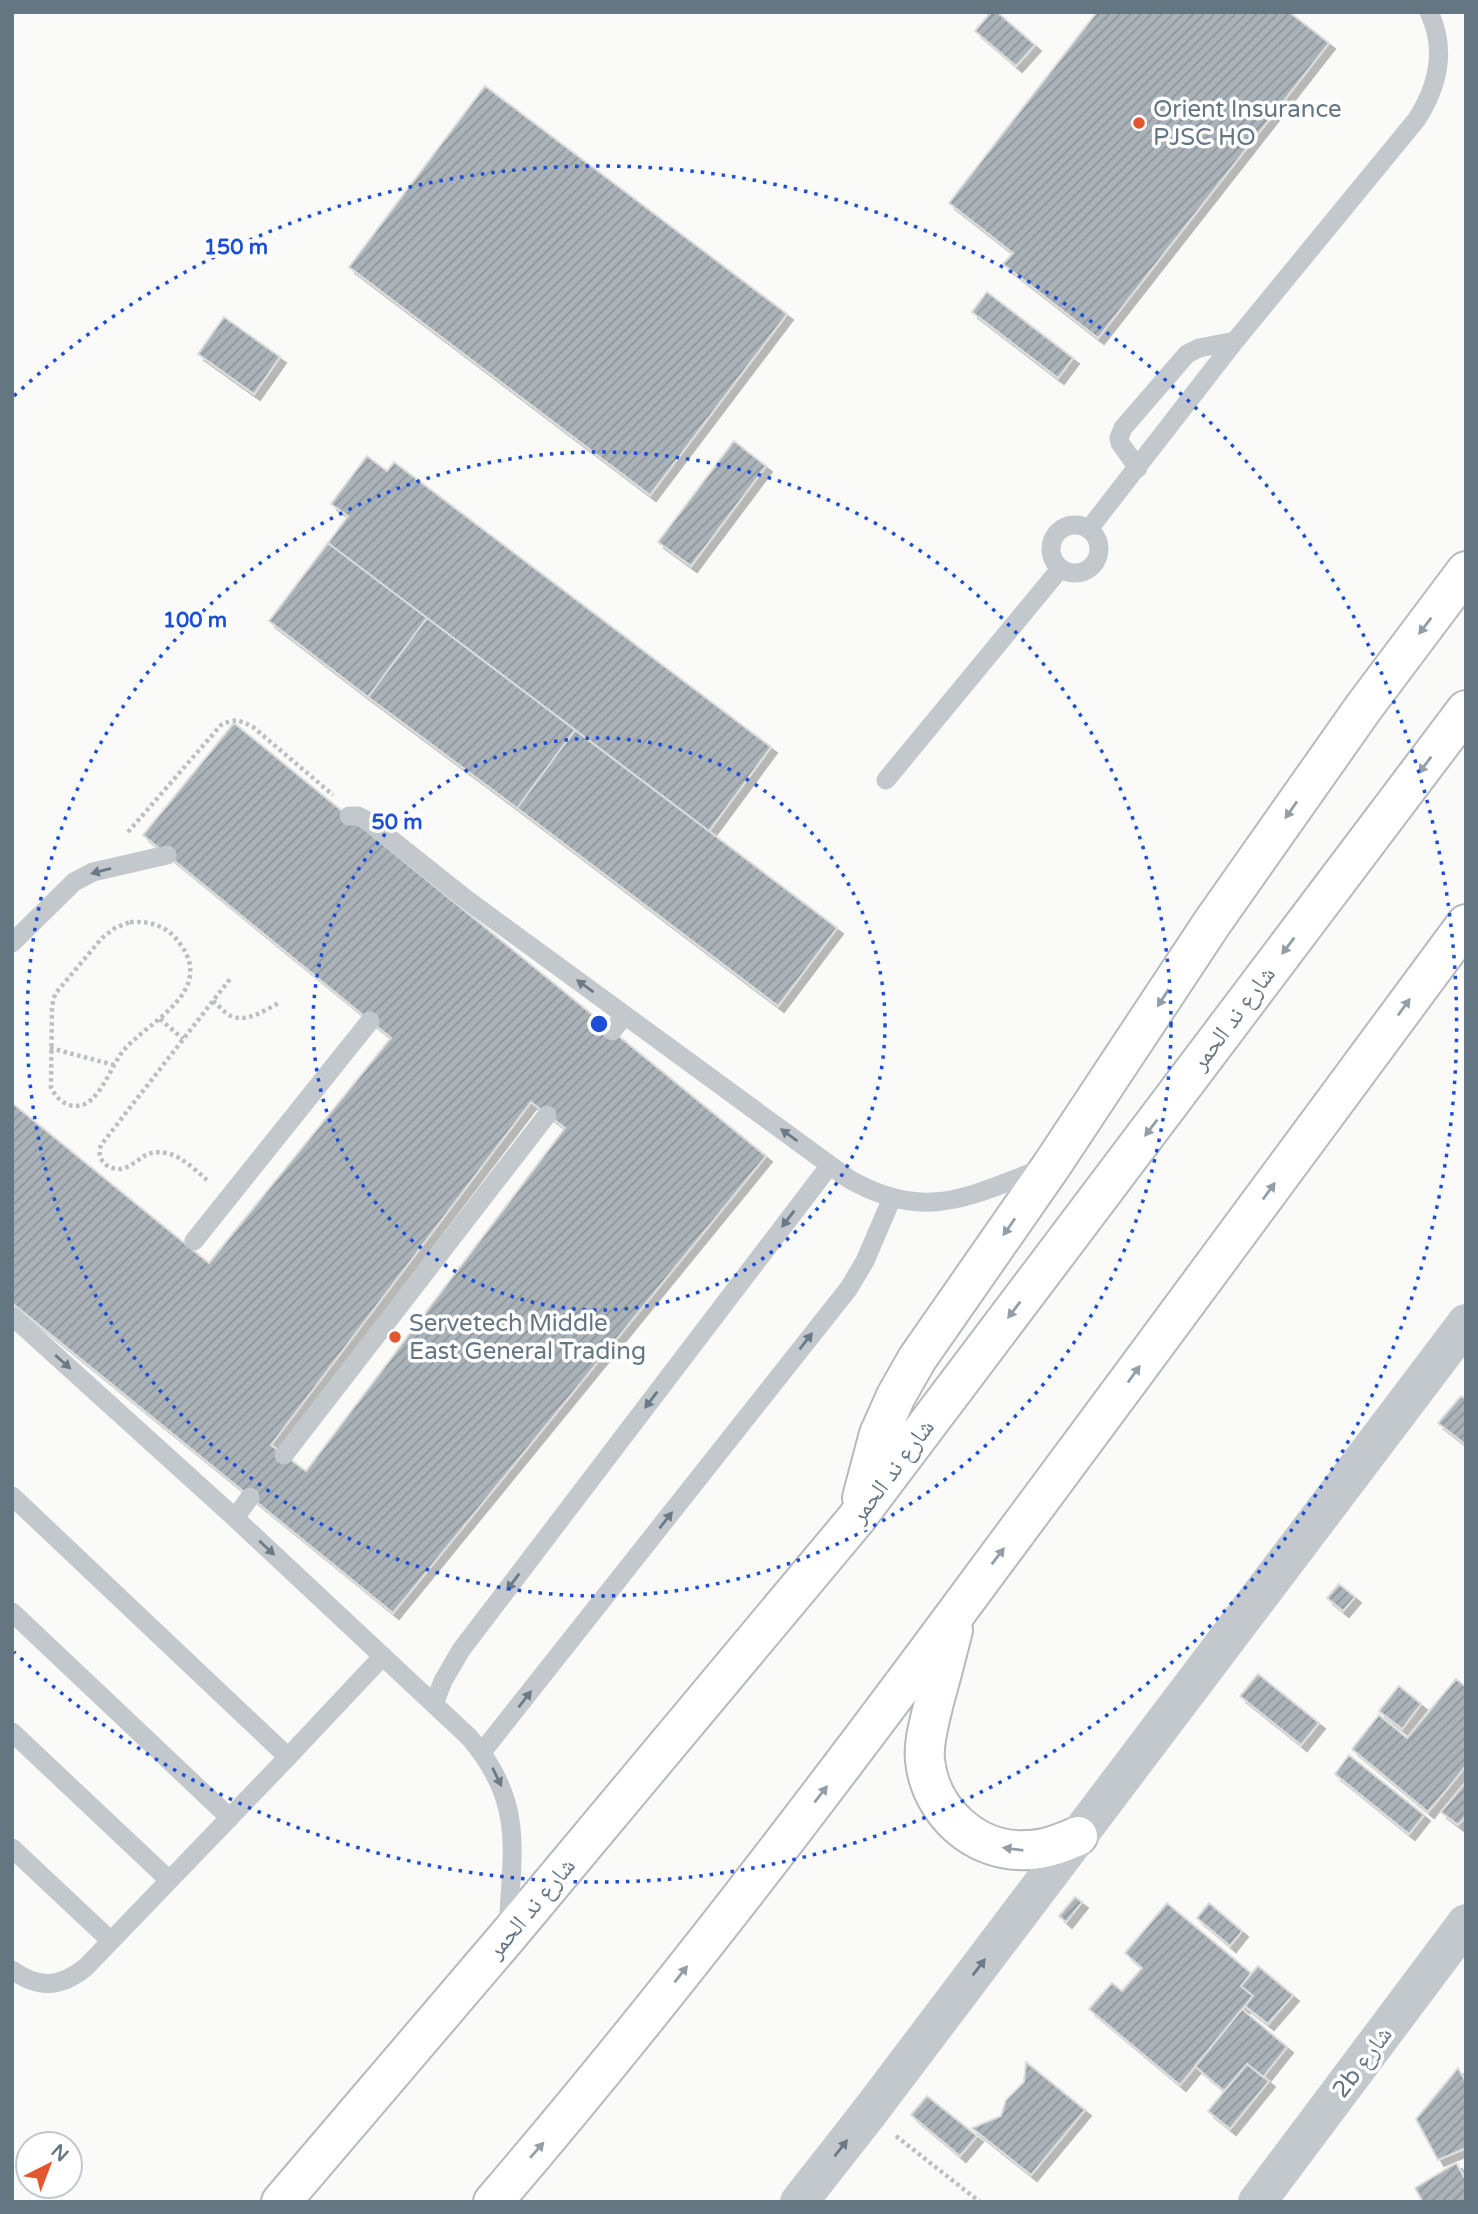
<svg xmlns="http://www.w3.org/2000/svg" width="1478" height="2214" font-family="'Varela Round','Noto Naskh Arabic',sans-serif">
	<defs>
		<pattern id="building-hatch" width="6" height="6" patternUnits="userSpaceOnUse" patternTransform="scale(1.75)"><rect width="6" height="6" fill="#aab3b9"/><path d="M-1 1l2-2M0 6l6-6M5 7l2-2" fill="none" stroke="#8e969c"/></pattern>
		<filter id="shadow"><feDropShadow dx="6" dy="6" stdDeviation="0" flood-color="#0004"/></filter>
	</defs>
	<rect width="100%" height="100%" fill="#fafaf8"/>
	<path fill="url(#building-hatch)" stroke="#dcdcda" stroke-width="2" fill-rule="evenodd" filter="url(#shadow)" d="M 991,12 L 997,12 L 1035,45 L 1016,66 L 975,31 Z
		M 1097,12 L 1289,12 L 1329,43 L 1098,338 L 1003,264 L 1013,253 L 949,203 Z
		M 485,86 L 787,314 L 650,495 L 349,267 Z
		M 987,292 L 1073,358 L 1058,378 L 972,312 Z
		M 224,317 L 280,357 L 254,394 L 198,354 Z
		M 734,441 L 766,466 L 691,566 L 658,542 Z
		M 367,456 L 387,471 L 394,462 L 771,747 L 709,831 L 328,543 L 348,516 L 331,504 Z
		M 328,543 L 427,618 L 368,697 L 269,621 Z
		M 427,618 L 575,730 L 517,808 L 368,697 Z
		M 234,723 L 766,1156 L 393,1613 L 12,1303 L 12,1103 L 209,1263 L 391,1038 L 143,835 ZM 531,1102 L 565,1128 L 306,1471 L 271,1445 Z
		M 575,730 L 837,928 L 778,1006 L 517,808 Z
		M 1461,1396 L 1466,1399 L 1466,1445 L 1438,1423 Z
		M 1339,1584 L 1355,1597 L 1343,1611 L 1327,1598 Z
		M 1258,1674 L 1319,1723 L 1301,1745 L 1240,1696 Z
		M 1456,1679 L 1466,1687 L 1466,1766 L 1428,1812 L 1352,1749 L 1379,1715 L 1407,1738 Z
		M 1399,1686 L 1421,1704 L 1402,1729 L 1379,1711 Z
		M 1349,1755 L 1424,1815 L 1409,1834 L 1335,1774 Z
		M 1466,1782 L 1466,1816 L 1458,1825 L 1441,1812 Z
		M 1075,1897 L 1082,1902 L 1066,1922 L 1059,1916 Z
		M 1167,1903 L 1251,1973 L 1241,1986 L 1253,1996 L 1180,2085 L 1089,2009 L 1112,1983 L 1122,1991 L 1142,1968 L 1125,1953 Z
		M 1209,1903 L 1242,1931 L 1230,1946 L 1197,1918 Z
		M 1258,1966 L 1293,1995 L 1268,2024 L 1245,2006 L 1253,1996 L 1241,1986 Z
		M 1242,2009 L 1287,2047 L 1263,2077 L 1247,2064 L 1224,2091 L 1195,2066 Z
		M 1026,2062 L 1085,2110 L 1031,2175 L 972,2128 L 1001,2116 L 1006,2100 L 1024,2082 Z
		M 1247,2064 L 1269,2081 L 1230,2129 L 1208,2111 Z
		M 1458,2068 L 1466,2082 L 1466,2148 L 1438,2160 L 1416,2119 Z
		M 927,2096 L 977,2136 L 960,2156 L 911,2115 Z
		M 1456,2163 L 1466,2180 L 1466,2202 L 1423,2202 L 1415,2188 Z"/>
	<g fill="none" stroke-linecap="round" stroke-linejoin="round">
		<defs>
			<path id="primary" d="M 862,1498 L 879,1434 L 896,1396 L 917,1359 L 1052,1165 L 1212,923 L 1364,707 L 1466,571
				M 953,1630 C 947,1654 941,1678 934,1702 C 930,1721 923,1741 925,1760 C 930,1811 975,1853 1027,1850 C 1045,1850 1062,1843 1078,1836
				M 281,2202 L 507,1937 L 856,1519 L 1466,710
				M 493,2202 C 656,2012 808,1813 957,1612 C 1127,1383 1297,1153 1466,924"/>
		</defs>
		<use href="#primary" stroke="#b5babe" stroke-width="42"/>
		<path stroke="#bbbfc2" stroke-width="4.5" stroke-dasharray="3.5 3.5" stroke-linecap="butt" d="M 128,832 L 221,725 C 234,718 240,720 253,727 L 333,795
			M 130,922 C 152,921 168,926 181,945 C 215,993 147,1022 123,1051 C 112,1065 101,1097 85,1104 C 70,1110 57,1101 51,1087 L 52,1006 L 55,994 L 102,938 L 115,928 Z
			M 213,1001 C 219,1006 225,1013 231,1016 C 247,1023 265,1010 279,1003
			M 160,1019 L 183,1039
			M 50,1048 L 114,1065
			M 207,1180 C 195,1170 182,1156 166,1153 C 146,1149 142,1160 127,1167 C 117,1172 103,1167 100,1156 C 99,1152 100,1148 101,1145 L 230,979
			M 896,2136 L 980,2202"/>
		<path stroke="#c3c8cc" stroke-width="19" d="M 1138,468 L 1120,443 L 1119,438 L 1123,428 L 1187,354 L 1199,348 L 1235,341
			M1051 549a24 24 0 1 1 48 0a24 24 0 1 1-48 0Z
			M 1089,529 L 1235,341 L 1417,119 C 1438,86 1447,50 1429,12
			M 886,780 L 1060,569
			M 349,816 L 358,816 L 368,821 L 466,899 L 849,1179 C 926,1223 969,1196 1044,1168
			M 12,943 L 74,882 L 93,872 L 167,855
			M 612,1031 L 625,1015
			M 194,1241 L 370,1021
			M 12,1316 L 235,1518 L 469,1737 C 525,1802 512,1850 508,1929
			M 284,1455 L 547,1115
			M 12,1496 L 288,1757
			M 235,1518 L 250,1497
			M 12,1612 L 230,1818
			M 434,1704 L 443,1681 L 461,1650 L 830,1165
			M 12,1732 L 169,1880
			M 482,1752 L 849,1288 L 865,1261 L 892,1198
			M 12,1848 L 111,1941
			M 12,1970 C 39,1989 60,1988 86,1967 L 288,1757 L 383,1656"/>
		<path stroke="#c3c8cc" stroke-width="38" d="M 799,2202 L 868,2114 L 1466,1323
			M 1257,2202 L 1466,1923"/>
		<use href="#primary" stroke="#fff" stroke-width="38"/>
	</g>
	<defs><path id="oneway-solid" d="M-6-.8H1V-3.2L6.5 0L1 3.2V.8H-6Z" transform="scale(1.75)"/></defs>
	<g fill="#939fa8">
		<use href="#oneway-solid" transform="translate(1425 626) rotate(127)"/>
		<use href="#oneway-solid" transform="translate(1425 765) rotate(127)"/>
		<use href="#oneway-solid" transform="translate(1291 810) rotate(125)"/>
		<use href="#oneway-solid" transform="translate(1288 946) rotate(127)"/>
		<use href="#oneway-solid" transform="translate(1163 998) rotate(123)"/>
		<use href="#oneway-solid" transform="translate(1404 1007) rotate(-54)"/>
		<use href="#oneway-solid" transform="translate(1151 1128) rotate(127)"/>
		<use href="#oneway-solid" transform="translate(1269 1191) rotate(-54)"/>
		<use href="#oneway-solid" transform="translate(1009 1227) rotate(125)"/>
		<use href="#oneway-solid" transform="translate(1014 1310) rotate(127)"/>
		<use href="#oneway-solid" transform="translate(1134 1374) rotate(-54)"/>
		<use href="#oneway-solid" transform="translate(998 1556) rotate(-53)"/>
		<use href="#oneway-solid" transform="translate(821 1794) rotate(-52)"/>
		<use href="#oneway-solid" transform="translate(1013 1849) rotate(-173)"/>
		<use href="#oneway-solid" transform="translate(681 1974) rotate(-52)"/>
		<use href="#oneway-solid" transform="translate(537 2150) rotate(-49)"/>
	</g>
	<g fill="#6a7a87">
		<use href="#oneway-solid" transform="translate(101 871) rotate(165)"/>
		<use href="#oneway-solid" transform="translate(585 986) rotate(-144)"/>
		<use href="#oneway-solid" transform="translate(789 1135) rotate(-144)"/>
		<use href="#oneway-solid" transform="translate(788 1219) rotate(127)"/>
		<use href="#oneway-solid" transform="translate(806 1341) rotate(-52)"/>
		<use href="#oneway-solid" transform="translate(63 1362) rotate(42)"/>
		<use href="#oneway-solid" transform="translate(651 1400) rotate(127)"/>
		<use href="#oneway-solid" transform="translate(666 1520) rotate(-52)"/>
		<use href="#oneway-solid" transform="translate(267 1548) rotate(43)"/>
		<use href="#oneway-solid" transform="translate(513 1582) rotate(127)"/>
		<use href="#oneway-solid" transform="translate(525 1699) rotate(-52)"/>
		<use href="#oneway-solid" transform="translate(497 1777) rotate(64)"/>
		<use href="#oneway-solid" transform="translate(979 1967) rotate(-53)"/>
		<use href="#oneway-solid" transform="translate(841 2148) rotate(-52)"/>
	</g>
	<g fill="none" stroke="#1d4ed8" stroke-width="3.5" stroke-dasharray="3.5 7">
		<circle cx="599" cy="1024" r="286"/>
		<circle cx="599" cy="1024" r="572"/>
		<path d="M14 396A858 858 0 1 1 14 1652"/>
	</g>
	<g fill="#e4572e" stroke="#fff" stroke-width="2.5">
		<circle cx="1139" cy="123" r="7"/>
		<circle cx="395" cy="1337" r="7"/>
	</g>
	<g text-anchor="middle" stroke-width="7" stroke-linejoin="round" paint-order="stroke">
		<g font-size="24" fill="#657683" stroke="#fff" text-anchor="start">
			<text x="1153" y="117">Orient Insurance<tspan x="1153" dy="28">PJSC HO</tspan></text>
			<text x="409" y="1331">Servetech Middle<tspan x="409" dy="28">East General Trading</tspan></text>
		</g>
		<g font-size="24" fill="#657683" stroke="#fff">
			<text transform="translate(1233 1018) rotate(-53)" y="8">شارع ند الحمر</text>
			<text transform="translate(892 1471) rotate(-53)" y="8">شارع ند الحمر</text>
			<text transform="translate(531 1908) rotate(-50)" y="8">شارع ند الحمر</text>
			<text transform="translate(1362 2062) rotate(-53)" y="8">2b شارع</text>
		</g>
	</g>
	<circle cx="599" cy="1024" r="10" fill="#1d4ed8" stroke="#fff" stroke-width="3.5"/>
	<g font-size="21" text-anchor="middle" font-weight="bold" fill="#1d4ed8" stroke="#fff" stroke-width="7" stroke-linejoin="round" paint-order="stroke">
		<text x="236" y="254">150 m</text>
		<text x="195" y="627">100 m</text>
		<text x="397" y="829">50 m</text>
	</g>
	<rect width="1478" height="2214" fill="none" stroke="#657683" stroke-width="28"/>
	<g transform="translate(49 2165) rotate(42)"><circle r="33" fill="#ffffff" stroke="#c1c8cd" stroke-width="2"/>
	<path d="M0-5L12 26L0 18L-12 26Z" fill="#e4572e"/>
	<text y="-10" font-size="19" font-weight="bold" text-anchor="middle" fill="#657683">N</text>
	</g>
</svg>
